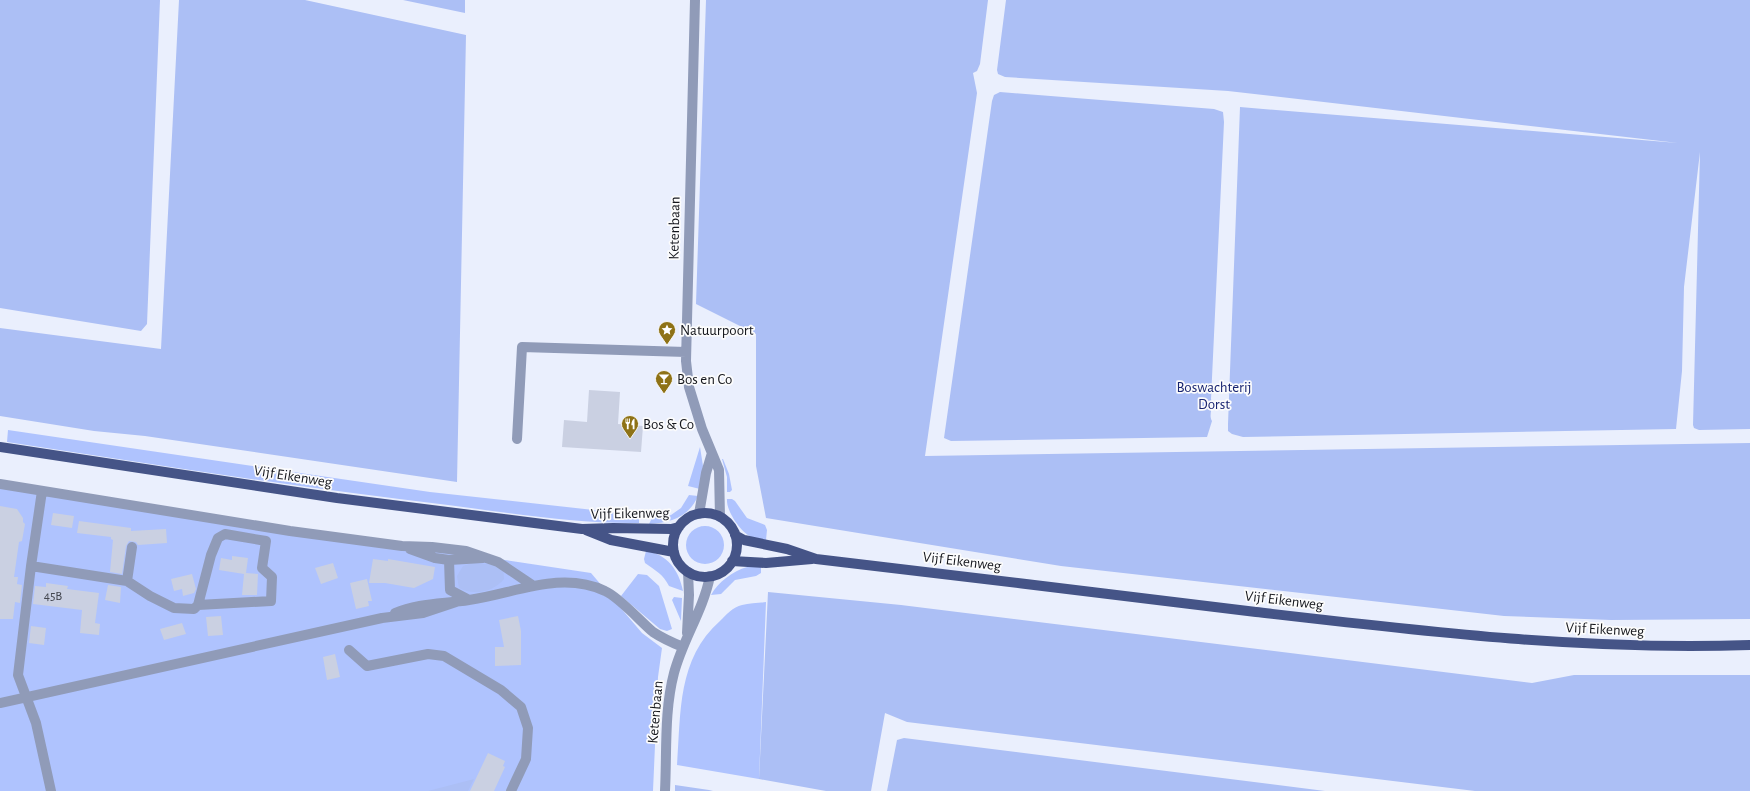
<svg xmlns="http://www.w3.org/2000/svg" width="1750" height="791" font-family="'Alegreya Sans',sans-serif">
	<rect width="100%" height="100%" fill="#eaeffd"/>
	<path fill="#afc3fe" d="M 8,430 L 430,492 L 639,515 L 639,523 C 575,524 511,513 448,505 C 300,488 153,464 7,442 Z
		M 700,447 L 703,466 L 700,489 L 688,486 Z
		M 722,459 L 723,459 L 729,474 L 732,490 L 730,492 L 727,492 L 727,477 Z
		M 0,484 L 591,573 L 642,633 L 662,648 L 658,677 L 653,791 L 0,791 Z
		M 689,495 L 698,496 C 689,517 670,523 649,524 L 653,516 L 665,517 L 671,515 L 681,508 Z
		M 727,499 L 732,499 L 735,501 L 747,518 L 765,525 L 767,530 L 766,540 C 762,539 757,539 753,538 C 741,533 726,511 727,499 Z
		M686 545a19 19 0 1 1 38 0a19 19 0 1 1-38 0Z
		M 646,551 C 667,554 679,570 683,591 L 669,586 C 663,574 656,571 645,563 L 644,559 Z
		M 747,567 L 761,567 L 761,573 L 756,576 L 735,580 L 721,594 L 711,595 C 718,582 733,571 747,567 Z
		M 638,574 L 647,575 L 659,586 L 672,629 L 667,631 L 660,629 L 621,596 Z
		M 674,597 L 682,598 L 681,621 L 672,600 Z
		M 766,602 L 759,779 L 677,765 C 681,713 677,659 720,621 C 726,615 733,607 742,605 C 749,603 759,603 766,602 Z"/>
	<path fill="#acbff5" d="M 0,0 L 160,0 L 147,324 L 141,331 L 0,308 Z
		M 179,0 L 305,0 L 466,35 L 457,482 L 145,436 L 94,431 L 0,416 L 0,328 L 161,349 Z
		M 403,0 L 465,0 L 465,13 Z
		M 706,0 L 988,0 L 980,64 L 977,71 L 973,73 L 977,93 L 925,456 L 1750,443 L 1750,619 L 1611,620 L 1504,616 L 1061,566 L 766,518 L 756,466 L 756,334 L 696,304 Z
		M 1006,0 L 1750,0 L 1750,429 L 1699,430 L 1694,428 L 1693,425 L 1700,152 L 1684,287 L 1682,371 L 1676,429 L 1243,437 L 1232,434 L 1228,431 L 1228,424 L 1240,107 L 1678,143 L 1228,91 L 1005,77 L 998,74 L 997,70 Z
		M 1000,92 L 1214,109 L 1223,112 L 1224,122 L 1211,399 C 1214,406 1208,415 1212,421 L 1207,437 L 951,441 L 944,438 L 992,101 L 994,95 Z
		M 472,563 L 503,565 L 504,579 C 494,592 473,596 459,588 L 457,576 L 463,566 Z
		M 768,592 L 901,605 L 1532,683 L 1574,675 L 1750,675 L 1750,791 L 1475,791 L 907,722 L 885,713 L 871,791 L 826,791 L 759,779 Z
		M 904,738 L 1325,791 L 887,791 L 897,740 Z
		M 474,779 L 468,791 L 428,791 Z
		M 675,785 L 709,790 L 713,791 L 675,791 Z"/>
	<path fill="#cad0e2" d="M 589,390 L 620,392 L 618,424 L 643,426 L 641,452 L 562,447 L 564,420 L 587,422 Z
		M 0,506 L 17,509 L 23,518 L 23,522 L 25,524 L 22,541 L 19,542 L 14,577 L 18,577 L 17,584 L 22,585 L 20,603 L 15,602 L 13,619 L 0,619 Z
		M 53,513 L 74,516 L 72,528 L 51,525 Z
		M 79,521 L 131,528 L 131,531 L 166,529 L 167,543 L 138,545 L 136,542 L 129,541 L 126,546 L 122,574 L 110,572 L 113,540 L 111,539 L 111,537 L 77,533 Z
		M 232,556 L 248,558 L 246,573 L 258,574 L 257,595 L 242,595 L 244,574 L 219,570 L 221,558 L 232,560 Z
		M 373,559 L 388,561 L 388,559 L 435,567 L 433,579 L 414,588 L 385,583 L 369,583 Z
		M 333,563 L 338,578 L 321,584 L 315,568 Z
		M 192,574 L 196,589 L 194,593 L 183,596 L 182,589 L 174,591 L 171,579 Z
		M 367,579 L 372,601 L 368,601 L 369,606 L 356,609 L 350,583 Z
		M 46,583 L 68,586 L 67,589 L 99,593 L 95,623 L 100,624 L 99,635 L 80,633 L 82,610 L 33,604 L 35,586 L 46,587 Z
		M 108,585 L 121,587 L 120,603 L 105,600 Z
		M 221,616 L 223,635 L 208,636 L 206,617 Z
		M 518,616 L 521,631 L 521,665 L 495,666 L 495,647 L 504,647 L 499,620 Z
		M 182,623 L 186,634 L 164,640 L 160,629 Z
		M 31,626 L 46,628 L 44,645 L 29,643 Z
		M 335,654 L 340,677 L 327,680 L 323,657 Z
		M 488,753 L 505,761 L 503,766 L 505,767 L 494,791 L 470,791 Z"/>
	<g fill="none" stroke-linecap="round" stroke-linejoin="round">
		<path stroke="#909bb8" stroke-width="10" d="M 695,0 L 686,361 L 689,387 L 702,429 L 719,470 L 720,517
			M 517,439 L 522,347 L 686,352
			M 0,484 L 290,531 L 402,546 L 432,547 L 466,551 L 498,562 L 532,585
			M 699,514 L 706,473 L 712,453
			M 410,549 L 435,558 L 449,560 L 450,590 L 469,600
			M 449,560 L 483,558
			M 31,566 L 42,491
			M 127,581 L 132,547
			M 395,613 C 418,603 444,604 469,600 C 514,594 560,570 605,591 C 619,597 640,621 653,632 C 662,638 673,643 683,647
			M 687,633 L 689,595 L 688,572
			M 349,650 L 367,666 L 428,654 L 444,656 L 501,690 L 521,707 L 528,728 L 526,759 L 511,791
			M 0,703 L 382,618 L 423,613 L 456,602
			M 51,791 L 36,723 L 18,675 L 31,566 L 127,581 L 150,596 L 174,608 L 194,609 L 198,605 L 211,555 L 218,538 L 225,534 L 266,541 L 262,568 L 272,577 L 271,601 L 198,605
			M 665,791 C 667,752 664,711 674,673 C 683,639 703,611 710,576"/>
		<path stroke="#455487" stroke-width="10" d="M 0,447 L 337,498 L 582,529 L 613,528 L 671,529 L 679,527
			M673 545a32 32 0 1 1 64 0a32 32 0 1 1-64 0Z
			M 586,530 L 611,540 L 674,552
			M 735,535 L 744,540 L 787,549 L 816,559 C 963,576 1109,594 1256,612 C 1420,631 1585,651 1750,645
			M 732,561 L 766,563 L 812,559"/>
	</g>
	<defs>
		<symbol id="sight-pin" viewBox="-11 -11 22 30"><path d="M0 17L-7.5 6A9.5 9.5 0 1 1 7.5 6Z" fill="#8e7216" stroke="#fcfcfc"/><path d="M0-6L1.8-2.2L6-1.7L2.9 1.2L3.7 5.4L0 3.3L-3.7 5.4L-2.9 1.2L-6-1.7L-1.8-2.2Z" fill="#fff"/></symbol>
		<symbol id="bar-pin" viewBox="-11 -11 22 30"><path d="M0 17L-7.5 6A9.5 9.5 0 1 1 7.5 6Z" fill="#8e7216" stroke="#fcfcfc"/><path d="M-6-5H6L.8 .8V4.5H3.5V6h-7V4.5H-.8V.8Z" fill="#fff"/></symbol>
		<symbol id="restaurant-pin" viewBox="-11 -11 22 30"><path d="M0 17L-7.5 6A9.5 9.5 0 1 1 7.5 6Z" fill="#8e7216" stroke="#fcfcfc"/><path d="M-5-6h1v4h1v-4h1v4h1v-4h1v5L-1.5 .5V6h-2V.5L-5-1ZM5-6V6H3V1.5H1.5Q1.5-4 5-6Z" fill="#fff"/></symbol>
	</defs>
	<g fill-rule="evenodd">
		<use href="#sight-pin" x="657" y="320" width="20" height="27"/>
		<use href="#bar-pin" x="654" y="369" width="20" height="27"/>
		<use href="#restaurant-pin" x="620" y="414" width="20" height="27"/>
	</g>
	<g text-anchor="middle" stroke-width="3.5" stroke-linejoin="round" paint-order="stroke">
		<g font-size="13" fill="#42454e">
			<text x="53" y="600">45B</text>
		</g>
		<g font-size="15" fill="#15171d" stroke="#fcfcfc">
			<text transform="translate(674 228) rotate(-89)" y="5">Ketenbaan</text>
			<text transform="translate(293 476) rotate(9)" y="5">Vijf Eikenweg</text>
			<text transform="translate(630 513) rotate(-1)" y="5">Vijf Eikenweg</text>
			<text transform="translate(962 561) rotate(7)" y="5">Vijf Eikenweg</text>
			<text transform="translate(1284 600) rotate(7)" y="5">Vijf Eikenweg</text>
			<text transform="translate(1605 629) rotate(3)" y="5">Vijf Eikenweg</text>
			<text transform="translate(655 712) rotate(-85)" y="5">Ketenbaan</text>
		</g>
		<g font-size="15" fill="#15171d" stroke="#fcfcfc" text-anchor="start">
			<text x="680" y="335">Natuurpoort</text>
			<text x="677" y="384">Bos en Co</text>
			<text x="643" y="429">Bos &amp; Co</text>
		</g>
		<g font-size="15" fill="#192571" stroke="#fcfcfc">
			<text x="1214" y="392">Boswachterij<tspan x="1214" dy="17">Dorst</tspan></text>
		</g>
	</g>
</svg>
